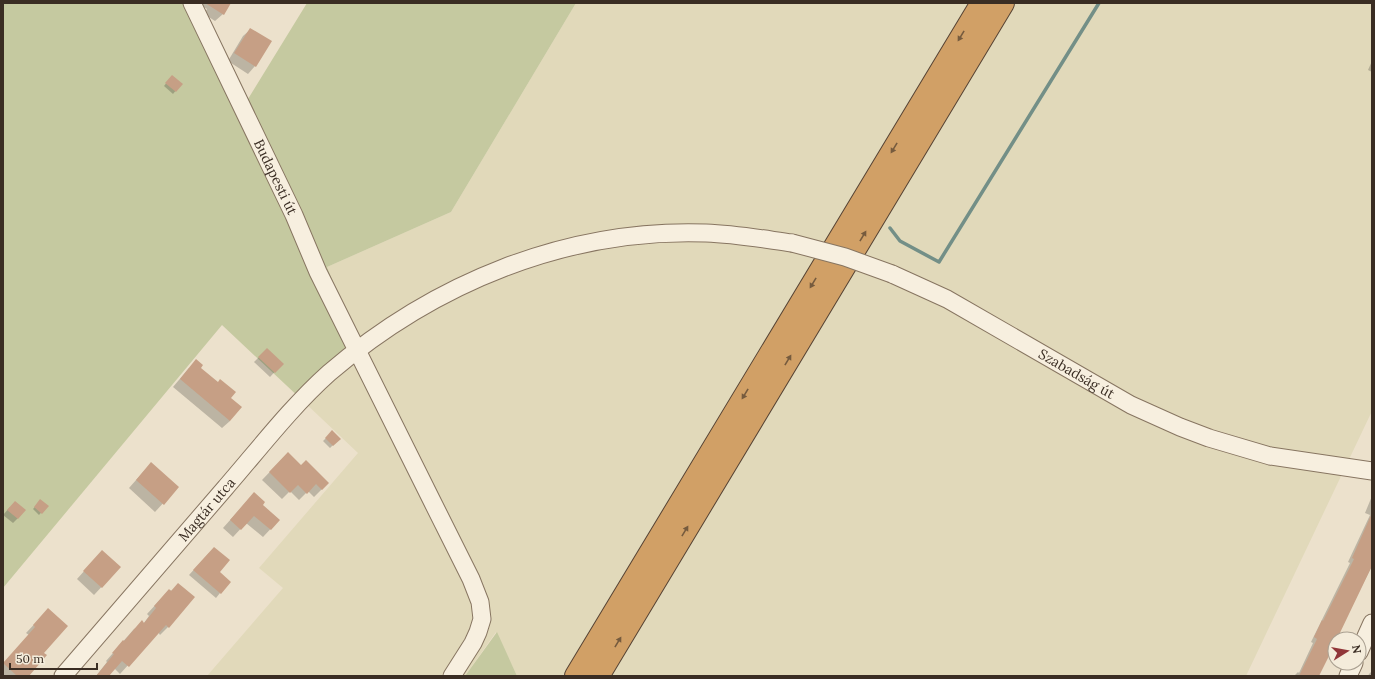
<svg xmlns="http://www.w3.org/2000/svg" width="1375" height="679" font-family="Lora,serif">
	<rect width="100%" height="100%" fill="#ece1cc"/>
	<path fill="#e1d9ba" d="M 576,3 L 1372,3 L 1372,411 L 1246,676 L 517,676 L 496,632 L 465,676 L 207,676 L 283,588 L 259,568 L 358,453 L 302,400 L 357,340 L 327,267 L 451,212 Z"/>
	<path fill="#c5c9a0" d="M 3,3 L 185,3 L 240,112 L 307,3 L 576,3 L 451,212 L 327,267 L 357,340 L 302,400 L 222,325 L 3,588 Z
		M 497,632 L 517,676 L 465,676 Z"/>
	<path fill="#0003" d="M 198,3 L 230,3 L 223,14 L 215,21 L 204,14 L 207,9 Z
		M 251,29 L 255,66 L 248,74 L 228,61 L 243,36 Z
		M 1372,61 L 1372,72 L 1368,70 Z
		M 172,76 L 181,84 L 173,94 L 164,86 Z
		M 267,349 L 282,364 L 270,377 L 254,362 Z
		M 189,368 L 200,368 L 230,399 L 230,421 L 222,428 L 173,387 Z
		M 332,432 L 339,439 L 330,448 L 323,441 Z
		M 288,453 L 301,466 L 328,483 L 314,497 L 308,491 L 299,500 L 290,491 L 282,499 L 262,480 Z
		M 144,471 L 178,487 L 155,512 L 129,488 Z
		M 1372,496 L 1372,566 L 1316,676 L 1294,676 L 1298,672 L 1299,673 L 1313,643 L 1311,642 L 1350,563 L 1348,562 L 1370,515 L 1365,513 Z
		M 40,501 L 47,506 L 39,515 L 33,509 Z
		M 247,501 L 262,505 L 279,520 L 263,537 L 246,523 L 233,537 L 223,528 Z
		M 10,507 L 18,518 L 13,523 L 3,515 Z
		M 209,553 L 218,572 L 220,593 L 216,598 L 189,575 Z
		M 95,559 L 120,567 L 94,595 L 77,579 Z
		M 169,590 L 194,597 L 168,627 L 160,635 L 158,632 L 120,674 L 114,668 L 108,676 L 96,676 L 107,662 L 106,661 L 134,629 L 144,623 L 149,616 L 147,614 Z
		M 41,617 L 43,653 L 27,676 L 3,676 L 3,664 L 29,635 L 26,633 Z
		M 1372,671 L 1372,676 L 1368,676 L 1369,674 Z"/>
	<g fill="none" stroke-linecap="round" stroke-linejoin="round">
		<path stroke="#738f87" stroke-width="3.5" d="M 890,228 L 900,241 L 939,262 L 1099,3"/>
	</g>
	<path fill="#c69f85" d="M 205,3 L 231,3 L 224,15 Z
		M 250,28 L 272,41 L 256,67 L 234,53 Z
		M 172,75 L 183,84 L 176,92 L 165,83 Z
		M 267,348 L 284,364 L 275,373 L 258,357 Z
		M 196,359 L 203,365 L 201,368 L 218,382 L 220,379 L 236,392 L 231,398 L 242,407 L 230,421 L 180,379 Z
		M 332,430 L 341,439 L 333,446 L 325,438 Z
		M 288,452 L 301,465 L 306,460 L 329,483 L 322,490 L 316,484 L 307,494 L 298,485 L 290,493 L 269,472 Z
		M 151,462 L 179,487 L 164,505 L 136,480 Z
		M 254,492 L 265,502 L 263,505 L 280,520 L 271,530 L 254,516 L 241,530 L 230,520 Z
		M 40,499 L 49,506 L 42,514 L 34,507 Z
		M 15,501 L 26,510 L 18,519 L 7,510 Z
		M 1372,513 L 1372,566 L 1337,639 L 1335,639 L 1335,644 L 1319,676 L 1299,676 L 1317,639 L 1314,637 L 1322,620 L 1323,621 L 1354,559 L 1352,558 Z
		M 214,547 L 230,560 L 220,572 L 231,582 L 221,594 L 193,570 Z
		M 102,550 L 121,567 L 102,588 L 83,571 Z
		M 178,583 L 195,597 L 169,628 L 166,625 L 129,667 L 122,661 L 109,676 L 96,676 L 114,654 L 112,653 L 123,640 L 124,641 L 142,620 L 144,623 L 156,608 L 154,606 L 169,589 L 171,591 Z
		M 48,608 L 68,626 L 44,653 L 47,655 L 29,676 L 17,676 L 3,663 L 35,627 L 33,625 Z"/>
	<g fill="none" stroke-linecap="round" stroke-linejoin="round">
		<defs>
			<g id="minor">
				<path id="s1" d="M 192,3 L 294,215 L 318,272 L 431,499 L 471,579 L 480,602 L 482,619 L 478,632 L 473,643 L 452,676"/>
				<path id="s2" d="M 892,274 L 947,299 L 1131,405 L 1180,427 L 1209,438 L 1270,456 L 1372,471"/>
				<path d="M 1359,652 L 1372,623"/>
				<path id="s3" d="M 63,676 C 118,613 172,550 226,487 C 259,449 291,407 329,373 C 434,283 567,228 706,233 C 735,234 763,239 792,243"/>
				<path d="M 1348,676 L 1354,663"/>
			</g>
			<path id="highway" d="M 576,676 L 982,3
				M 598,676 L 1003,3"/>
		</defs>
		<use href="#minor" stroke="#877561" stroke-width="19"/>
		<use href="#highway" stroke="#564334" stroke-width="24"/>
		<use href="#minor" stroke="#f7efdf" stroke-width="17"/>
		<use href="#highway" stroke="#d1a066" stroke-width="22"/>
		<defs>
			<path id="minor-bridge" d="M 792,243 L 845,257 L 892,274"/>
		</defs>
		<use href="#minor-bridge" stroke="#877561" stroke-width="19" stroke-linecap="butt"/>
		<use href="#minor-bridge" stroke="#f7efdf" stroke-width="17"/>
	</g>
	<defs><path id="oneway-solid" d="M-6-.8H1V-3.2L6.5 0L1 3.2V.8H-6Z"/></defs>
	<g fill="#765b3e">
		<use href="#oneway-solid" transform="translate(961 36) rotate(121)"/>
		<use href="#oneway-solid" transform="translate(894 148) rotate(121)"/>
		<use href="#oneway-solid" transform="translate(863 236) rotate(-59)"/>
		<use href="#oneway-solid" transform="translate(813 283) rotate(121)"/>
		<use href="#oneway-solid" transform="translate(788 360) rotate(-59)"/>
		<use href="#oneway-solid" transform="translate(745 394) rotate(121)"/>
		<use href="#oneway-solid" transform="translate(685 531) rotate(-59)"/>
		<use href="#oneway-solid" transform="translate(618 642) rotate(-59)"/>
	</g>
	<g text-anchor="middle" stroke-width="3" stroke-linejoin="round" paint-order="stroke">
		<g font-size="14" fill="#3a2d23" stroke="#f4ecdb">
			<text dy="5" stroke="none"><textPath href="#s1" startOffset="193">Budapesti út</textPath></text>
			<text dy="5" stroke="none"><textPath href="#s2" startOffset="210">Szabadság út</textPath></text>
			<text dy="5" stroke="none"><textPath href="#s3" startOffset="220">Magtár utca</textPath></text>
		</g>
	</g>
	<rect width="1375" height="679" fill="none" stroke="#3a2d23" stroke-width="8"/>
	<g transform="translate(1347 651) rotate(79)"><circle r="19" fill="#f4ecdb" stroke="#aaa091"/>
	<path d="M0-3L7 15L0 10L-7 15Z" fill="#913639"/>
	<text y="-6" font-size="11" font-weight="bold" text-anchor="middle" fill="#3a2d23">N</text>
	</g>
	<path d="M10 663v6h87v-6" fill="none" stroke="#3a2d23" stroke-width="2"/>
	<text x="16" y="663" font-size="12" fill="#3a2d23" stroke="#f4ecdb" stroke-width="3" paint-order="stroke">50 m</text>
</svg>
